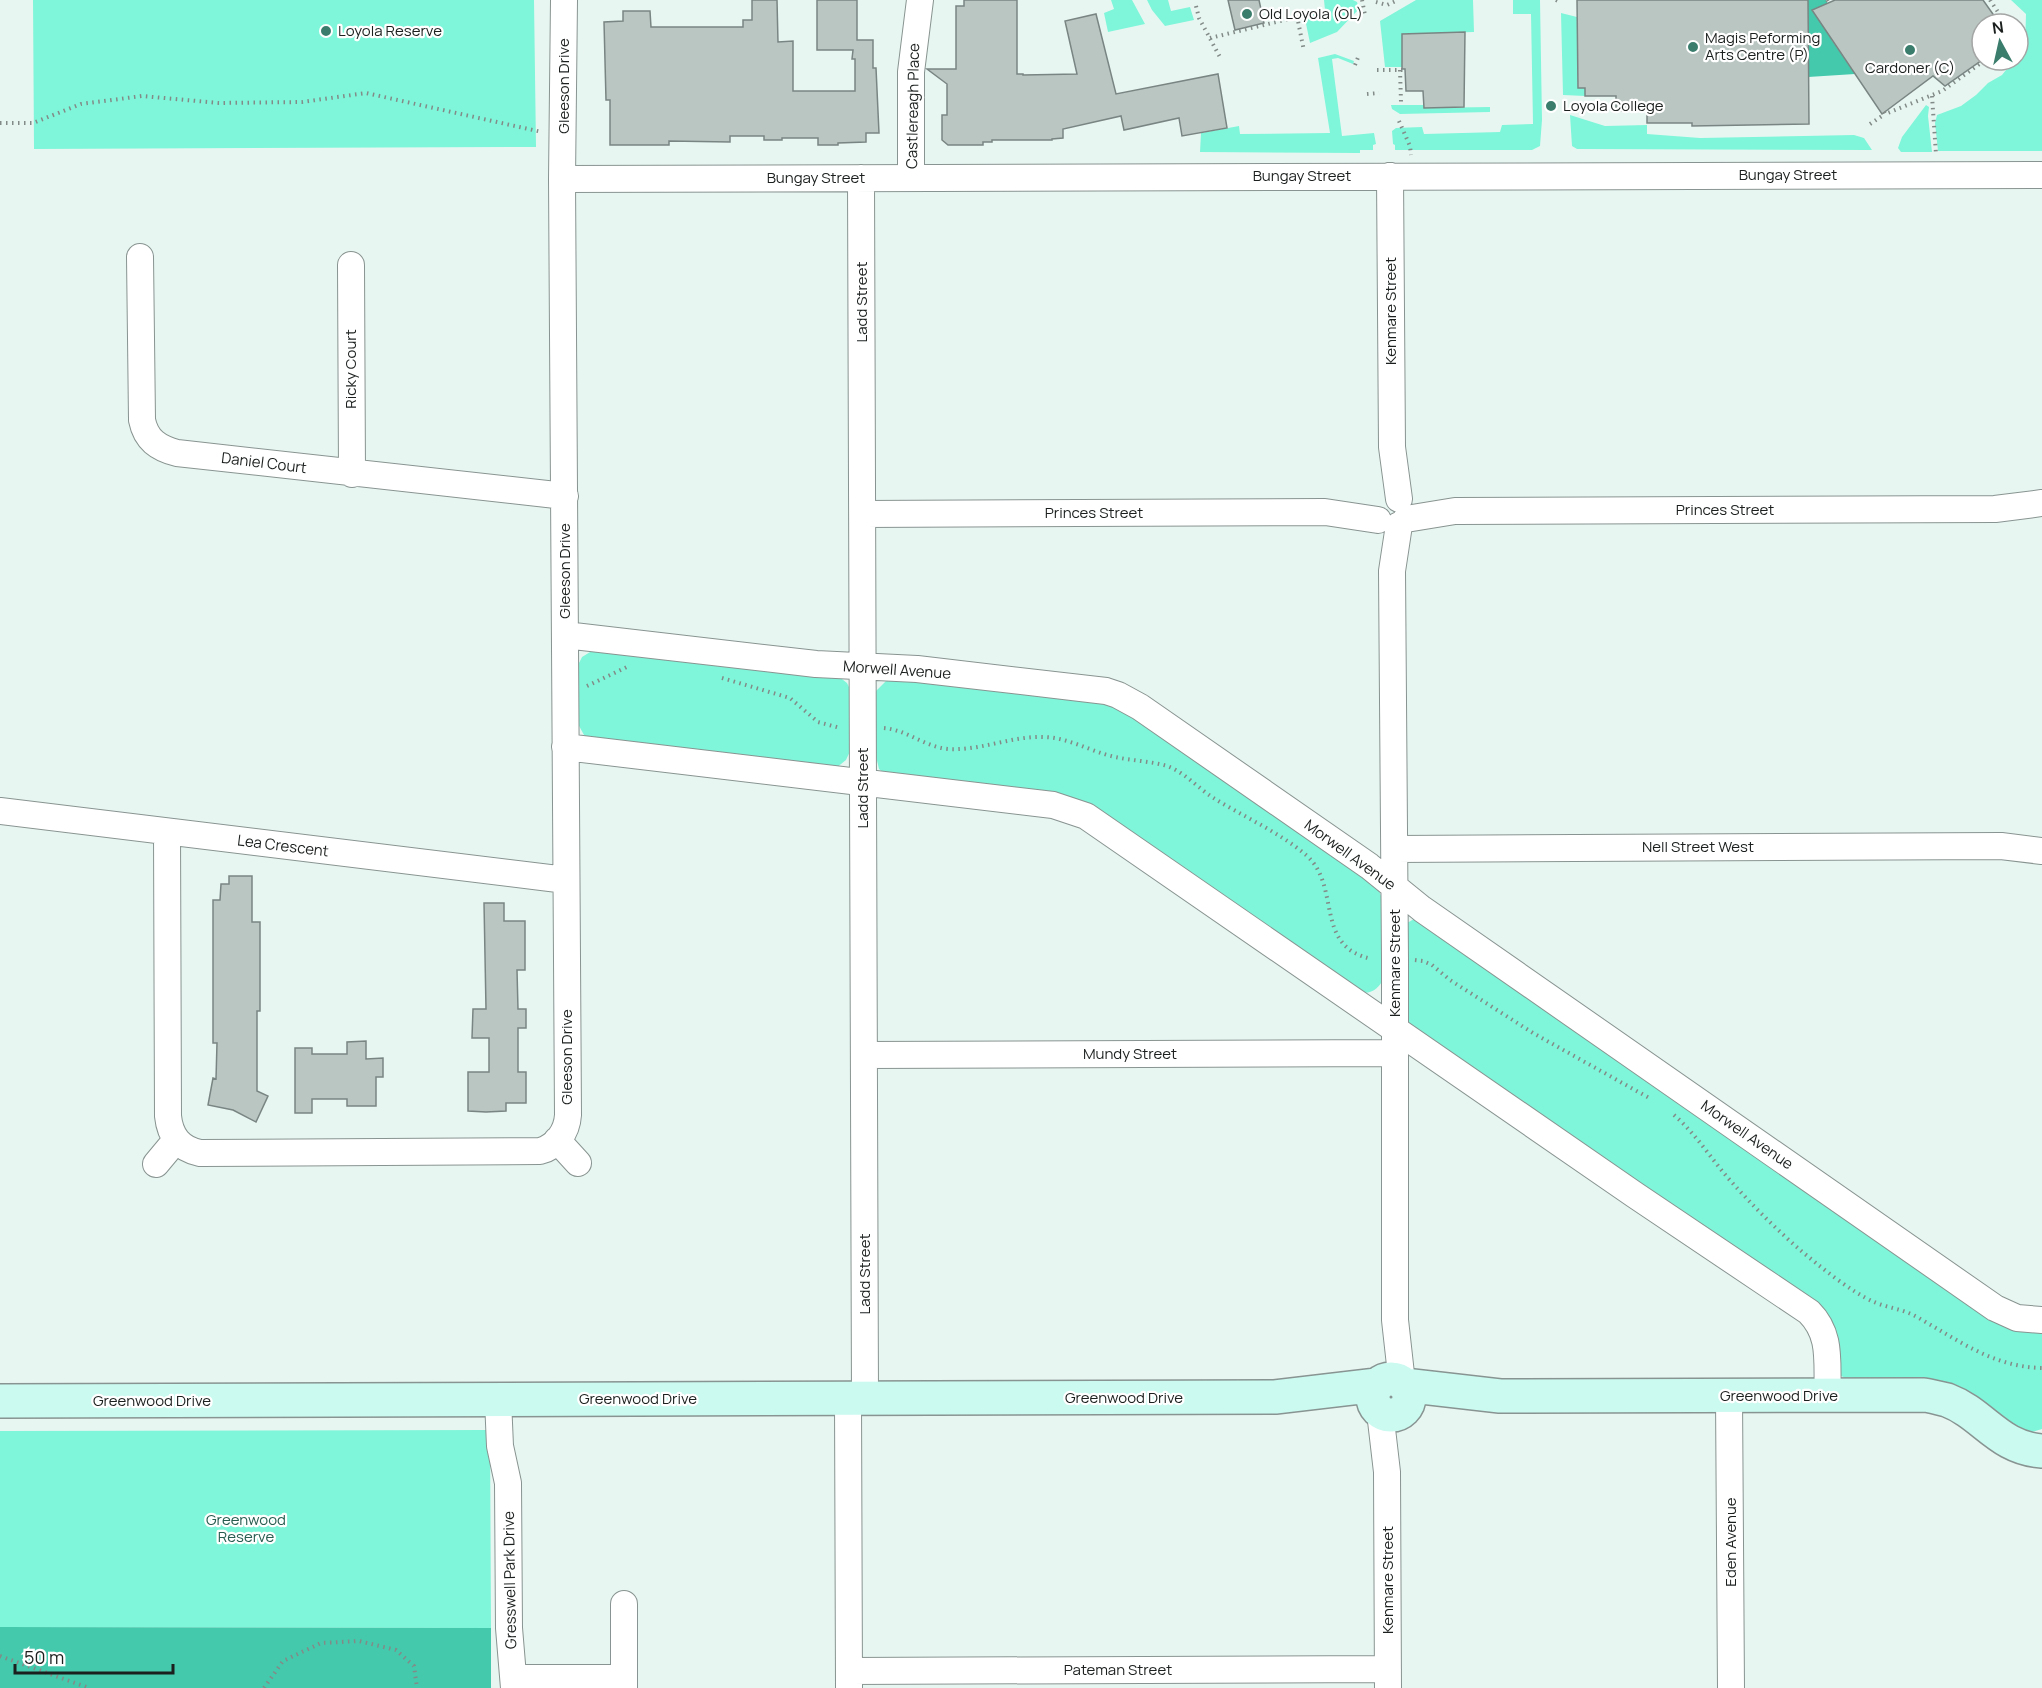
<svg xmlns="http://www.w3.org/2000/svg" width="2042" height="1688" font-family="Manrope,sans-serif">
	<rect width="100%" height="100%" fill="#e8f6f2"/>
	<path fill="#7ff6d9" d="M 33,0 L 534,0 L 536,147 L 34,149 Z
		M 1111,0 L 1132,0 L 1145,24 L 1108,32 L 1104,13 L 1114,9 Z
		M 1147,0 L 1168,0 L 1171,11 L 1190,7 L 1194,20 L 1165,26 L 1152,10 Z
		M 1324,0 L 1353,0 L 1357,2 L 1359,9 L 1337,32 L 1310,43 L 1304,14 L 1325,10 Z
		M 1416,0 L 1473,0 L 1474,32 L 1402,34 L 1402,67 L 1385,67 L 1380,21 Z
		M 1513,0 L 1540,0 L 1542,120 L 1540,146 L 1532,150 L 1395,150 L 1395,145 L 1393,144 L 1392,131 L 1396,128 L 1422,127 L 1424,134 L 1500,132 L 1502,125 L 1533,124 L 1531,14 L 1513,14 Z
		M 2011,0 L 2042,0 L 2042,151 L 1938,151 L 1935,123 L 1937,115 L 1961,106 L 1976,95 L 1988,83 L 2002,75 L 2014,60 L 2018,60 L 2018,55 L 2025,46 L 2026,14 Z
		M 1561,13 L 1577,17 L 1578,87 L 1585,88 L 1585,96 L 1563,95 Z
		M 1335,54 L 1354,61 L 1353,64 L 1338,58 L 1332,59 L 1342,136 L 1374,133 L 1376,144 L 1373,145 L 1373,150 L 1360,150 L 1360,153 L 1200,152 L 1201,133 L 1239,126 L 1240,134 L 1330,133 L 1318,58 Z
		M 1391,105 L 1424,105 L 1424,108 L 1490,107 L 1490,112 L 1400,114 L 1392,109 Z
		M 1926,105 L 1929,107 L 1928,116 L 1932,152 L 1901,152 L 1898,148 L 1902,137 Z
		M 1570,115 L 1605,126 L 1647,125 L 1647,134 L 1700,138 L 1854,135 L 1864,138 L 1872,150 L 1577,149 L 1572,146 Z
		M 595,649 L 838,676 L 847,683 L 851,691 L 851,749 L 846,760 L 836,768 L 589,739 L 584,735 L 578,724 L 576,669 L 582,657 Z
		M 889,678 L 1106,699 L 1378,888 L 1383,901 L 1383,980 C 1377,990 1372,993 1361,993 L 1100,816 L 886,775 L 879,769 L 875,752 L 875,692 Z
		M 1414,919 L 2042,1327 L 2042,1429 L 2029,1433 L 1846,1379 L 1840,1375 L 1835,1342 L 1415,1031 L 1409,1023 L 1407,1014 L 1407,923 Z
		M 490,1430 L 491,1628 L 0,1627 L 0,1431 Z"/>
	<path fill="#44c9ac" d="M 1808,0 L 1826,0 L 1841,32 L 1831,39 L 1855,74 L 1808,77 Z
		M 0,1627 L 491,1628 L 491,1688 L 0,1688 Z"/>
	<path fill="#b9c6c2" stroke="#798582" stroke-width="1.5" d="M 752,0 L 777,0 L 778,42 L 793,41 L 793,91 L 855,91 L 855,59 L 852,59 L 853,50 L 817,50 L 817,0 L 857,0 L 857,40 L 873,40 L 873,68 L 876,68 L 879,133 L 866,133 L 866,142 L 838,143 L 838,145 L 818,145 L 818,138 L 782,138 L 782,140 L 764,140 L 764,136 L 730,136 L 730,142 L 669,141 L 669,145 L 610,145 L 610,100 L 606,100 L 604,22 L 623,21 L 623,11 L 650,11 L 651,27 L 743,27 L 743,20 L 752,20 Z
		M 964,0 L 1017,0 L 1017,74 L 1023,74 L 1023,75 L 1077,74 L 1065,21 L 1096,14 L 1116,94 L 1218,74 L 1227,128 L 1182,136 L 1179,118 L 1124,130 L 1121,116 L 1063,129 L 1063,138 L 1052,139 L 1052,140 L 992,140 L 992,142 L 983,142 L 983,145 L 948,145 L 942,140 L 942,115 L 947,115 L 947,84 L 927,69 L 956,69 L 956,6 L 964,6 Z
		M 1228,0 L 1259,0 L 1264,23 L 1235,30 Z
		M 1577,0 L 1808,0 L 1809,124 L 1692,126 L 1692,123 L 1647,123 L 1647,110 L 1616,111 L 1616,96 L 1585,96 L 1585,88 L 1578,88 Z
		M 1835,0 L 1983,0 L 2000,24 L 1982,24 L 1982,60 L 1945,86 L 1933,76 L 1882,114 L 1812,10 Z
		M 1465,32 L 1464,107 L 1424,108 L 1423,91 L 1406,91 L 1405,69 L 1402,69 L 1402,34 Z
		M 229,876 L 252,876 L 252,922 L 260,922 L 260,1011 L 257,1011 L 257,1091 L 268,1096 L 256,1122 L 233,1110 L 208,1105 L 213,1078 L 216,1079 L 217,1043 L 213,1043 L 213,900 L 220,900 L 221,884 L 229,884 Z
		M 484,903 L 504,903 L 504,921 L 525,921 L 525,970 L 517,970 L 518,1009 L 526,1009 L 526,1028 L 518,1028 L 518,1072 L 526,1072 L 526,1103 L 506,1103 L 506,1111 L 486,1112 L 468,1111 L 468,1072 L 489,1072 L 489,1038 L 472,1038 L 473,1009 L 486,1009 Z
		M 366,1041 L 366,1059 L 383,1058 L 383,1077 L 376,1077 L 376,1106 L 347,1106 L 347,1099 L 312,1099 L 312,1113 L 295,1113 L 295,1048 L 312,1048 L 312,1054 L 347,1054 L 347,1042 Z"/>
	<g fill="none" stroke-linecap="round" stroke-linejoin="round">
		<defs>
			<path id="street" d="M 1390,176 L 1392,447 L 1399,499
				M 911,177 L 911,72 L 920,0
				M 861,178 L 865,1399
				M 562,179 L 2042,175
				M 140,257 L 142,420 C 146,440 158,448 177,453 L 565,496
				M 351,265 L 352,474
				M 863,514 L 1325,512 L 1378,520
				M 1406,519 L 1455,511 L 1995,509 L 2042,503
				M 1399,525 L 1392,571 L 1395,960 L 1395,1320 L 1402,1383
				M 565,635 L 816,664 L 917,669 L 1106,691 L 1118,695 L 1140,707 L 1369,866 L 1422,909 L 1995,1308 L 2017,1318 L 2042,1320
				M 565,747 L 1053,805 L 1086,816 L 1635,1195 L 1809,1312 C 1833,1336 1826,1364 1828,1395
				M 0,811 L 566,880
				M 167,832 L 168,1116 C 170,1136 180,1149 200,1153 L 540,1151 C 556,1147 567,1132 568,1115 L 562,179 L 564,0
				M 1395,849 L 2001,846 L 2042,851
				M 864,1055 L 1395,1053
				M 557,1140 L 578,1163
				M 156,1164 L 176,1140
				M 1729,1396 L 1731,1688
				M 848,1399 L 849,1687
				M 498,1400 L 500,1446 L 508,1483 L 509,1628 L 514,1688
				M 1380,1412 L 1387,1472 L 1388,1688
				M 849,1671 L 1388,1669
				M 514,1678 L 624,1678
				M 624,1688 L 624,1604"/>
			<path id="secondary" d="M1373 1397a18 18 0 1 1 36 0a18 18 0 1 1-36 0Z
				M 1404,1385 L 1500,1396 L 1924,1395 C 1931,1396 1939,1398 1947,1400 C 1984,1414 1998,1448 2042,1451
				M 0,1401 L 1275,1397 L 1377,1385"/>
		</defs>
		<use href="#street" stroke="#889491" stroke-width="28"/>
		<use href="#secondary" stroke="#889491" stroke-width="36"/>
		<path stroke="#828b88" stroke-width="4" stroke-dasharray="1.5 4.5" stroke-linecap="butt" d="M 1362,0 L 1365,15
			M 1556,0 L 1560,2
			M 1827,0 L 1829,3
			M 1990,0 L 2006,24
			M 1376,2 L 1387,5 L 1398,0
			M 1196,6 L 1199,18 L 1221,59
			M 1297,16 L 1304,51
			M 1210,38 L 1297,17
			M 1355,65 L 1359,55
			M 1377,70 L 1405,70
			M 1400,70 L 1401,102
			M 1367,94 L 1379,93
			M 1932,96 L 1936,154
			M 1884,112 L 1885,114 L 1942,91 L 1985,60
			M 1399,121 L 1410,146 L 1411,155
			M 0,123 L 33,123 L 81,104 L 142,96 L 219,103 L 302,102 L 366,93 L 542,132
			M 1870,124 L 1885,114
			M 722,678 L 790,698 L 818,722 L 840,728
			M 587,686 L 629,666
			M 884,728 C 907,730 925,747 948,749 C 980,751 1011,736 1043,737 C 1064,737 1085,748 1104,754 C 1125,761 1147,760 1167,766 C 1184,772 1197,787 1212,797 C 1242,816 1279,832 1306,855 C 1342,886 1313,947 1372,959
			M 1415,960 L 1423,961 L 1432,965 L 1450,980 L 1533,1033 L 1651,1099
			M 1674,1115 C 1695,1133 1710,1157 1728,1178 C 1750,1203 1774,1227 1799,1249 C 1818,1265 1851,1292 1874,1302 C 1888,1308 1903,1309 1917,1317 C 1958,1340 1993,1367 2042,1368
			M 0,1656 L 89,1688
			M 264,1688 L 283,1661 L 321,1643 L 359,1641 L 396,1650 L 414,1666 L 417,1688"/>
		<use href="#street" stroke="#fff" stroke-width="26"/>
		<use href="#secondary" stroke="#cafaf0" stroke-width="33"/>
	</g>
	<g fill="#3b7d6d" stroke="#fff" stroke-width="2">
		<circle cx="1247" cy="14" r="6"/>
		<circle cx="326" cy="31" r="6"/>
		<circle cx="1693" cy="47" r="6"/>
		<circle cx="1910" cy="50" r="6"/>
		<circle cx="1551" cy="106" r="6"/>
	</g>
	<g text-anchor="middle" stroke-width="4.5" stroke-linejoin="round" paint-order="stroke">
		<g font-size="15" fill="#1b1f1e" stroke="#fff" text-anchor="start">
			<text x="1259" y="19">Old Loyola (OL)</text>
			<text x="338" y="36">Loyola Reserve</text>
			<text x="1705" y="43">Magis Peforming<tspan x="1705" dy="17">Arts Centre (P)</tspan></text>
			<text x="1910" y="73" text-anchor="middle">Cardoner (C)</text>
			<text x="1563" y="111">Loyola College</text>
		</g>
		<g font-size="15" fill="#1b1f1e" stroke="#fff">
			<text transform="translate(564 86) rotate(-90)" y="5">Gleeson Drive</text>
			<text transform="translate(913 106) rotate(-89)" y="5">Castlereagh Place</text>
			<text x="1788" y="180">Bungay Street</text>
			<text x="1302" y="181">Bungay Street</text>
			<text x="816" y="183">Bungay Street</text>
			<text transform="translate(862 302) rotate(-90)" y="5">Ladd Street</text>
			<text transform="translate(1391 311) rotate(-90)" y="5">Kenmare Street</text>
			<text transform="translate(351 369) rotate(-90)" y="5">Ricky Court</text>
			<text transform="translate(264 463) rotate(7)" y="5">Daniel Court</text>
			<text x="1725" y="515">Princes Street</text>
			<text x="1094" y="518">Princes Street</text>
			<text transform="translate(565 571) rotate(-90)" y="5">Gleeson Drive</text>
			<text transform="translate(897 670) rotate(4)" y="5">Morwell Avenue</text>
			<text transform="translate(863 788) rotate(-90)" y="5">Ladd Street</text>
			<text transform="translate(283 846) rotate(7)" y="5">Lea Crescent</text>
			<text x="1698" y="852">Nell Street West</text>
			<text transform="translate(1350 855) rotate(36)" y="5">Morwell Avenue</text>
			<text transform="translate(1395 963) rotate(-90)" y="5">Kenmare Street</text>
			<text x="1130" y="1059">Mundy Street</text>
			<text transform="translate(567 1057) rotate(-90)" y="5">Gleeson Drive</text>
			<text transform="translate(1747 1135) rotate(35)" y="5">Morwell Avenue</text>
			<text transform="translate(865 1274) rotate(-90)" y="5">Ladd Street</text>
			<text x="1779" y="1401">Greenwood Drive</text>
			<text x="1124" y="1403">Greenwood Drive</text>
			<text x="638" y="1404">Greenwood Drive</text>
			<text x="152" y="1406">Greenwood Drive</text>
			<text transform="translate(1731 1542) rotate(-90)" y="5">Eden Avenue</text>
			<text transform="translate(510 1580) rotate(-91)" y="5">Gresswell Park Drive</text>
			<text transform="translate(1388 1580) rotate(-90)" y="5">Kenmare Street</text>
			<text x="1118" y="1675">Pateman Street</text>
		</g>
		<g font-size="15" fill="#285d50" stroke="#fff">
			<text x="246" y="1525">Greenwood<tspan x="246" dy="17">Reserve</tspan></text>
		</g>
	</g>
	<g transform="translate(2000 42) rotate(352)"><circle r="28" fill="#ffffff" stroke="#a4a5a5" stroke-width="1.5"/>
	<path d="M0-4.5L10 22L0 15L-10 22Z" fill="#3b7d6d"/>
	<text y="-9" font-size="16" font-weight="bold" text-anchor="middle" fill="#1b1f1e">N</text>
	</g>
	<path d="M15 1664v9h158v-9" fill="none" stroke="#1b1f1e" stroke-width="3"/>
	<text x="24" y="1664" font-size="18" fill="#1b1f1e" stroke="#ffffff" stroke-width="4.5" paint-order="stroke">50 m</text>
</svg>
